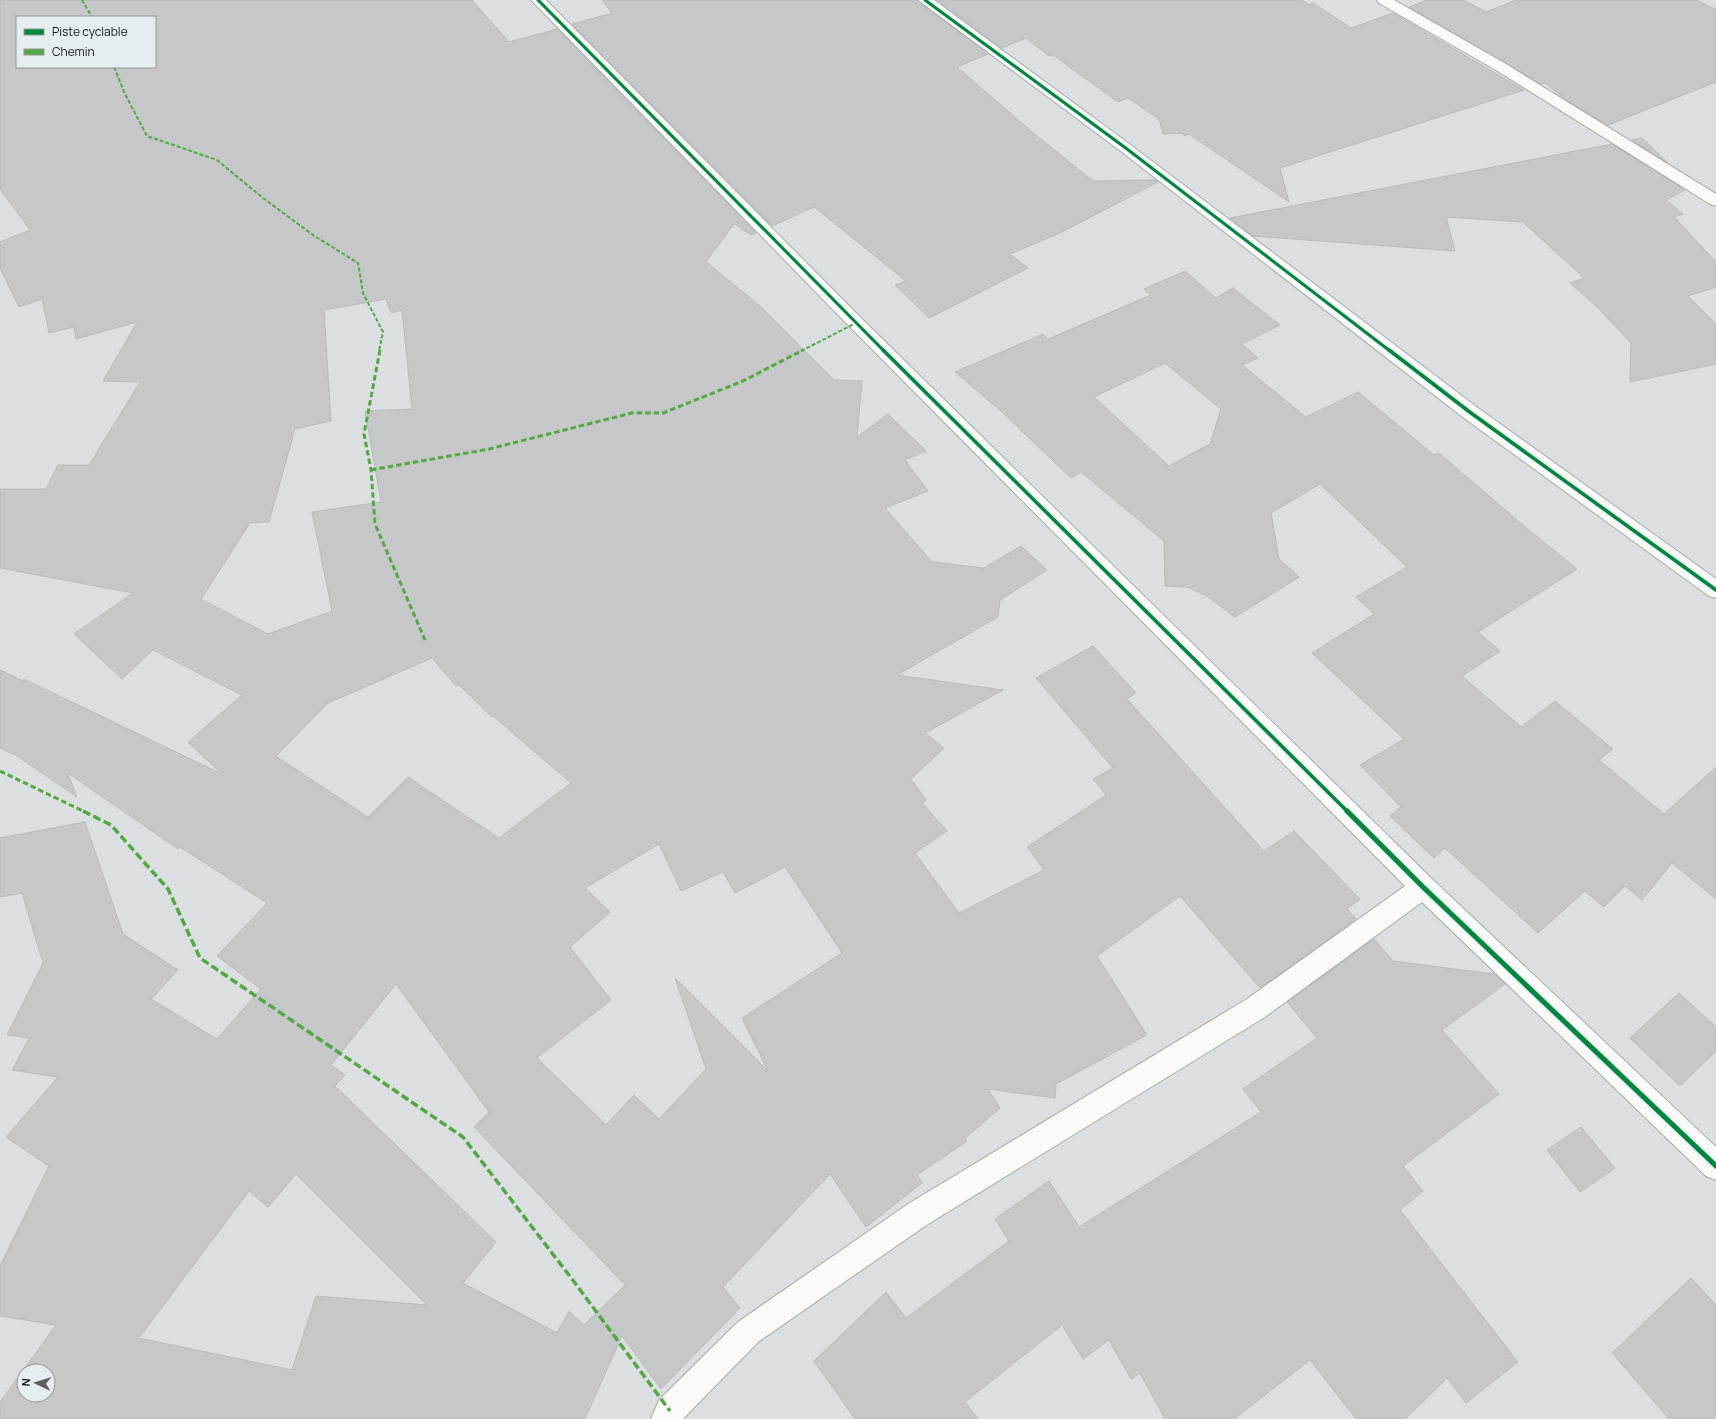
<svg xmlns="http://www.w3.org/2000/svg" width="1716" height="1419" font-family="Manrope,sans-serif">
	<rect width="100%" height="100%" fill="#dbdfe1"/>
	<path fill="#c6c7c8" stroke="#bbbbbc" fill-rule="evenodd" d="M 0,0 L 472,0 L 509,42 L 557,29 L 756,233 L 751,235 L 734,224 L 706,262 L 759,305 L 834,380 L 862,381 L 857,437 L 888,414 L 926,451 L 905,460 L 928,491 L 885,508 L 932,562 L 984,568 L 1021,546 L 1047,570 L 1000,600 L 998,617 L 897,675 L 1003,690 L 925,733 L 944,748 L 911,779 L 926,800 L 922,803 L 947,831 L 915,853 L 959,913 L 1044,870 L 1027,847 L 1106,795 L 1093,779 L 1113,768 L 1036,678 L 1093,646 L 1136,693 L 1127,699 L 1264,851 L 1294,831 L 1360,899 L 1347,909 L 1356,919 L 1260,988 L 1180,896 L 1097,956 L 1147,1035 L 1056,1084 L 1055,1098 L 988,1089 L 1000,1108 L 965,1138 L 967,1141 L 917,1175 L 922,1183 L 866,1227 L 830,1174 L 723,1287 L 740,1308 L 661,1389 L 622,1336 L 585,1419 L 0,1419 L 0,1402 L 56,1325 L 0,1316 L 0,1266 L 49,1166 L 6,1137 L 58,1077 L 12,1070 L 29,1038 L 7,1035 L 43,963 L 22,893 L 0,897 L 0,838 L 85,822 L 123,934 L 178,970 L 151,999 L 217,1039 L 261,989 L 217,956 L 267,903 L 180,847 L 178,849 L 68,773 L 77,797 L 17,756 L 0,748 L 0,670 L 23,681 L 24,679 L 222,774 L 188,742 L 242,695 L 153,650 L 122,679 L 74,634 L 133,593 L 0,568 L 0,489 L 46,489 L 58,465 L 89,465 L 140,382 L 103,381 L 137,322 L 76,339 L 74,327 L 49,333 L 42,299 L 19,307 L 0,268 L 0,242 L 30,230 L 0,189 ZM 17,17 L 155,17 L 155,67 L 17,67 ZM 386,299 L 391,313 L 402,310 L 412,409 L 365,411 L 381,502 L 312,512 L 332,611 L 268,634 L 201,599 L 250,523 L 269,522 L 295,429 L 331,421 L 324,310 ZM 432,658 L 456,686 L 459,685 L 492,717 L 493,716 L 571,783 L 499,838 L 408,777 L 368,817 L 276,756 L 328,703 ZM 659,844 L 681,891 L 723,872 L 735,893 L 785,867 L 842,953 L 742,1018 L 768,1071 L 675,978 L 706,1069 L 659,1119 L 634,1095 L 606,1125 L 537,1058 L 611,1000 L 570,947 L 610,912 L 585,888 ZM 396,984 L 489,1112 L 474,1127 L 625,1285 L 584,1325 L 569,1311 L 557,1333 L 463,1283 L 496,1242 L 335,1086 L 345,1075 L 331,1065 ZM 296,1174 L 427,1305 L 316,1296 L 292,1370 L 139,1338 L 249,1191 L 268,1207 ZM 24,1371 L 48,1371 L 48,1395 L 24,1395 Z
		M 602,0 L 917,0 L 988,54 L 957,67 L 1031,131 L 1093,181 L 1156,180 L 1158,182 L 1062,232 L 1010,254 L 1028,268 L 929,318 L 895,285 L 906,281 L 814,207 L 772,226 L 572,24 L 612,13 Z
		M 937,0 L 1302,0 L 1309,5 L 1313,3 L 1351,28 L 1393,13 L 1524,90 L 1280,168 L 1289,202 L 1189,134 L 1185,136 L 1181,133 L 1163,134 L 1159,119 L 1128,98 L 1118,102 L 1053,55 L 1049,56 L 1026,38 L 1002,48 Z
		M 1427,0 L 1464,0 L 1486,12 L 1516,0 L 1697,0 L 1716,10 L 1716,82 L 1608,125 L 1565,99 L 1545,83 L 1541,84 L 1409,7 Z
		M 1642,138 L 1667,162 L 1632,140 Z
		M 1612,144 L 1685,190 L 1666,200 L 1683,214 L 1674,217 L 1716,262 L 1716,287 L 1688,296 L 1716,324 L 1716,364 L 1630,382 L 1631,343 L 1595,305 L 1570,283 L 1584,278 L 1523,222 L 1446,217 L 1455,251 L 1253,236 L 1230,218 Z
		M 1185,271 L 1216,298 L 1233,288 L 1280,325 L 1242,344 L 1258,358 L 1242,365 L 1306,417 L 1358,392 L 1434,455 L 1439,453 L 1524,526 L 1577,569 L 1478,632 L 1500,651 L 1462,676 L 1521,727 L 1555,701 L 1613,749 L 1599,760 L 1664,814 L 1716,767 L 1716,899 L 1672,863 L 1642,900 L 1625,886 L 1604,907 L 1585,891 L 1538,933 L 1445,848 L 1434,858 L 1390,816 L 1401,807 L 1360,765 L 1404,739 L 1312,653 L 1374,614 L 1356,597 L 1407,567 L 1320,484 L 1271,513 L 1279,559 L 1299,577 L 1235,617 L 1207,596 L 1187,587 L 1165,586 L 1164,541 L 1081,472 L 1071,478 L 1001,411 L 955,372 L 1043,334 L 1048,339 L 1151,295 L 1144,289 ZM 1165,363 L 1221,409 L 1210,444 L 1169,466 L 1094,397 Z
		M 1374,939 L 1393,961 L 1494,974 L 1505,984 L 1442,1030 L 1499,1094 L 1403,1166 L 1423,1191 L 1400,1210 L 1518,1362 L 1466,1403 L 1447,1378 L 1405,1419 L 1356,1419 L 1310,1360 L 1234,1419 L 1165,1419 L 1140,1373 L 1131,1379 L 1109,1340 L 1083,1359 L 1062,1325 L 965,1402 L 978,1419 L 855,1419 L 814,1361 L 886,1292 L 906,1318 L 1009,1241 L 995,1219 L 1049,1181 L 1079,1227 L 1261,1112 L 1243,1089 L 1317,1038 L 1287,1002 Z
		M 1679,993 L 1716,1027 L 1716,1051 L 1680,1086 L 1630,1038 Z
		M 1581,1127 L 1615,1168 L 1580,1192 L 1547,1150 Z
		M 1691,1278 L 1716,1305 L 1716,1419 L 1669,1419 L 1612,1353 Z"/>
	<g fill="none" stroke-linecap="round" stroke-linejoin="round">
		<defs>
			<path id="minor" d="M 531,0 L 546,0 L 862,319 L 1432,879 L 1716,1147 L 1716,1180 L 1706,1176 L 1422,902 L 1265,1017 L 928,1224 L 758,1342 L 683,1419 L 651,1419 L 659,1400 L 738,1322 L 908,1204 L 1247,999 L 1405,886 L 850,327 Z
				M 918,0 L 934,0 L 1132,146 L 1478,408 L 1716,579 L 1716,598 L 1709,596 L 1464,418 L 1122,152 Z
				M 1377,0 L 1394,0 L 1506,64 L 1716,194 L 1716,206 L 1710,204 L 1496,70 L 1379,3 Z"/>
		</defs>
		<use href="#minor" stroke="#a7aaab" stroke-width="2"/>
		<use href="#minor" fill="#fafafa" fill-rule="evenodd"/>
		<path stroke="#52a942" stroke-width="2" stroke-dasharray="4 2" stroke-linecap="butt" d="M 82,0 L 92,17
			M 114,67 L 125,94 L 147,136 L 217,160 L 263,198 L 313,235 L 358,263 L 363,293 L 383,332 L 379,351
			M 801,351 L 856,323"/>
		<path stroke="#52a942" stroke-width="3" stroke-dasharray="5.5 3" stroke-linecap="butt" d="M 380,350 L 364,434 L 371,470 L 375,524 L 425,640
			M 371,470 L 489,449 L 632,413 L 663,413 L 743,381 L 803,350
			M 0,771 L 85,812"/>
		<path stroke="#52a942" stroke-width="3.5" stroke-dasharray="8 3.5" stroke-linecap="butt" d="M 83,811 L 111,825 L 168,889 L 200,958 L 463,1137 L 572,1279 L 670,1411"/>
		<defs>
			<path id="cycleway-far2" d="M 538,0 L 884,351
				M 925,0 L 1127,149 L 1390,351"/>
			<path id="cycleway-far1" d="M 883,350 L 1348,812
				M 1389,350 L 1471,413 L 1716,590"/>
			<path id="cycleway" d="M 1347,811 L 1423,887 L 1716,1166"/>
		</defs>
		<use href="#cycleway-far2" stroke="#e6edf0" stroke-width="4.5"/>
		<use href="#cycleway-far1" stroke="#e6edf0" stroke-width="6"/>
		<use href="#cycleway" stroke="#e6edf0" stroke-width="8"/>
		<use href="#cycleway-far2" stroke="#00873e" stroke-width="3"/>
		<use href="#cycleway-far1" stroke="#00873e" stroke-width="3.5"/>
		<use href="#cycleway" stroke="#00873e" stroke-width="5"/>
	</g>
	<rect x="16" y="16" width="140" height="52" fill="#e6edf0" stroke="#93989a"/>
	<rect x="24" y="29" width="20" height="6" fill="#00873e" stroke="#93989a"/>
	<text x="52" y="36" font-size="12" fill="#17191a">Piste cyclable</text>
	<rect x="24" y="49" width="20" height="6" fill="#52a942" stroke="#93989a"/>
	<text x="52" y="56" font-size="12" fill="#17191a">Chemin</text>
	<g transform="translate(36 1383) rotate(274)"><circle r="19" fill="#e6edf0" stroke="#93989a"/>
	<path d="M0-3L7 15L0 10L-7 15Z" fill="#5c5e60"/>
	<text y="-6" font-size="11" font-weight="bold" text-anchor="middle" fill="#17191a">N</text>
	</g>
</svg>
